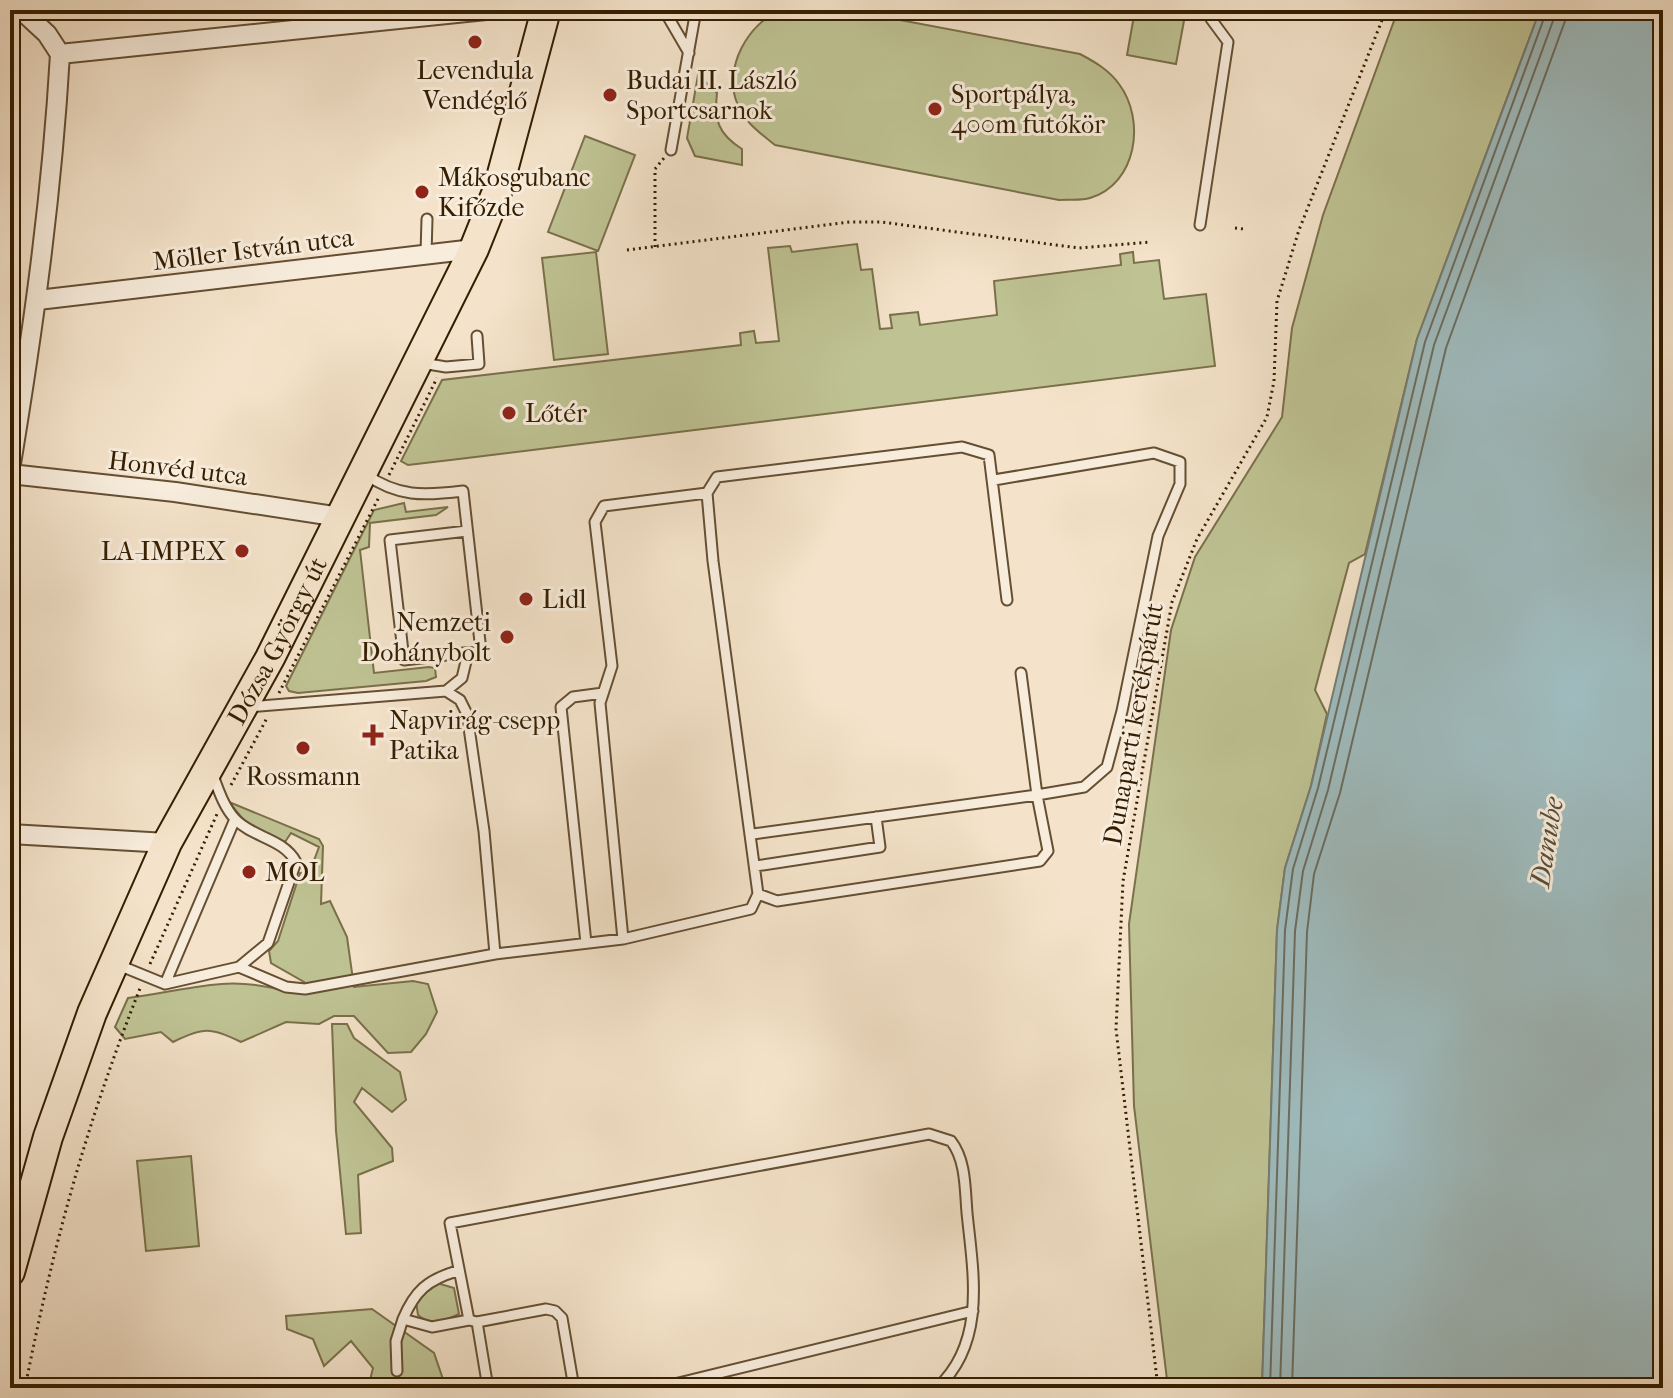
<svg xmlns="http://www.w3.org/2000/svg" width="1673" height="1398" font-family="'IM FELL French Canon',serif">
	<rect width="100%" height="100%" fill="#f4e3ca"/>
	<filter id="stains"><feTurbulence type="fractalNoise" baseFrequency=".0025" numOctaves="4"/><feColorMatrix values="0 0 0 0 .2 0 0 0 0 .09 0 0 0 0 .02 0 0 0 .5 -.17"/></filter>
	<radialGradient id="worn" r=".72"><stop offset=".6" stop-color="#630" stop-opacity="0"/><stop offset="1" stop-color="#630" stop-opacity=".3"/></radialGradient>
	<path fill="#bfc394" stroke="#7a704a" stroke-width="2" d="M 781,10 L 847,10 L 1080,54 C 1095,62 1109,70 1119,84 C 1146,120 1137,184 1090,198 C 1081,201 1068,199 1059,200 L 775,145 C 760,133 744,122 737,103 C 723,68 748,23 781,10 Z
		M 1135,10 L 1186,10 L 1176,64 L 1127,55 Z
		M 1398,10 L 1540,10 L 1417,339 L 1365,554 L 1349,563 L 1315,690 L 1327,714 L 1311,786 L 1285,868 L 1277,930 L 1262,1388 L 1168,1388 L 1134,1106 L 1129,924 L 1171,630 L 1195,557 L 1282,417 L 1292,328 L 1323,215 Z
		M 698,75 L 717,93 C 714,120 718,134 742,149 L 742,165 L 695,156 L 687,138 Z
		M 585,136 L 635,155 L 598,251 L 548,232 Z
		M 857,244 L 861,270 L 872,269 L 880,329 L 892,328 L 890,315 L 918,312 L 920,325 L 997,315 L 994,281 L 1121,265 L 1120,254 L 1133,252 L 1134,263 L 1159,260 L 1164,299 L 1206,294 L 1215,366 L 459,459 L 408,465 L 401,461 L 442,380 L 741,345 L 740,333 L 754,331 L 756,343 L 779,341 L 768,248 L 790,246 L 792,252 Z
		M 596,252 L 608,354 L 554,360 L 542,258 Z
		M 404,503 L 406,512 L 448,507 L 436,515 L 370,523 L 369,547 L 360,550 L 374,673 L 429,667 L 435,668 L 436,677 L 426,681 L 298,693 L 289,691 L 286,686 L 374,510 Z
		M 229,802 L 319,839 L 323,846 L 321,904 L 330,901 L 347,937 L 354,987 L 413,981 L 428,984 L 437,1012 L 426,1034 L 411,1052 L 388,1053 L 354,1016 L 334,1016 L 319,1024 L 286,1022 L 241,1042 C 211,1027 203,1027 173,1042 L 161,1032 L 125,1039 L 115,1027 L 128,998 C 187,991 227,973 287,992 L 303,985 L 304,982 L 271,963 L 269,951 L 278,941 L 300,873 L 310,871 L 319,847 L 291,833 L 285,842 L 246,823 Z
		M 332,1024 L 347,1024 L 354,1038 L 400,1072 L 406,1100 L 392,1112 L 362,1088 L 354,1102 L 392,1148 L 393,1161 L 358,1175 L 361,1233 L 346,1234 L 336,1131 Z
		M 191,1156 L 199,1246 L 146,1251 L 137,1161 Z
		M 437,1283 L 454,1288 L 459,1314 C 445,1321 430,1326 418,1315 L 416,1302 L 422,1292 Z
		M 372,1309 L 434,1353 L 446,1388 L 368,1388 L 373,1368 L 351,1341 L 324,1366 L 313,1339 L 287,1329 L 286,1316 Z"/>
	<path fill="#9fbcbf" stroke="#757d73" stroke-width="2" d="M 1540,10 L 1663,10 L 1663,1388 L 1262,1388 L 1277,930 L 1285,868 L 1311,786 L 1417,339 Z"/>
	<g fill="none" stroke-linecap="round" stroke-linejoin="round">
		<path stroke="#6a6d60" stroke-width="2" d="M 1270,1388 L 1285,930 L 1293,869 L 1318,788 L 1425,342 L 1547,10
			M 1280,1388 L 1295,931 L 1303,871 L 1328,790 L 1434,345 L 1557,10
			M 1292,1388 L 1307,932 L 1314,874 L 1340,793 L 1446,348 L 1569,10"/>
		<defs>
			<path id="service" d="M 664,10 L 689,53
				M 671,150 L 696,10
				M 1200,225 L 1228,42 L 1211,19 L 1212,10
				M 426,254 L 427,219
				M 422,363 L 446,367 L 479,364 L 477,336
				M 365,474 C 398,497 423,496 463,491 C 469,545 475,598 481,651 L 404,660 L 390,540 L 467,531
				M 446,691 L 460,700 L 467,714 L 484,831 L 495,954 L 623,939 L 751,909 L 758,894 L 713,561 L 707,493 L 717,477 L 962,447 L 989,455 L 1007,600
				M 249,707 L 446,691 L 462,678 L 468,653
				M 753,834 L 1037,795 L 1021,673
				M 756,866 L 880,847 L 876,817
				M 758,894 L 777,901 L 1040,861 L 1048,851 L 1037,795 L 1084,787 L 1107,767 L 1122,711 L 1158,536 L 1180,484 L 1180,462 L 1154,453 L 994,480
				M 623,939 L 600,703 L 612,666 L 595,522 L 604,506 L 707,493
				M 586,943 L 561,707 L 573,697 L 603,693
				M 116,964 L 165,984 L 239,967 L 268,943 L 296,862 C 283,838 253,838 235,819 C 223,806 218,788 212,773
				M 239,967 L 286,987 L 305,989 L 495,954
				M 165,984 L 235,819
				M 457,1271 C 427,1280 415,1291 403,1319 L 432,1327 L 469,1320
				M 477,1322 L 546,1309 L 555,1311 L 562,1318 L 574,1388
				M 397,1371 L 396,1341 L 403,1319
				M 488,1388 L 477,1322 L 469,1320 L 450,1223 L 929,1134 L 951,1141 C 966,1160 965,1189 967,1213 C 973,1272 987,1342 937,1388
				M 658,1388 L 973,1311"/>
			<path id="minor" d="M 21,10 L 47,34 L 60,54 L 486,10
				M 38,300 L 474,249
				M 10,470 C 33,331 52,195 60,54
				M 10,474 L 175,492 L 340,517
				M 10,834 L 167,843"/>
			<g id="primary">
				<path id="s1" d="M 10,1272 L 48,1137 L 92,1013 L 167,843 L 270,658 L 474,249 L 498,189 L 546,10"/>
			</g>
		</defs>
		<use href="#service" stroke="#654f32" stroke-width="13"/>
		<use href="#minor" stroke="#654f32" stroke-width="22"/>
		<use href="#primary" stroke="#351e00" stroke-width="32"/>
		<path stroke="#351e00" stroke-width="3" stroke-dasharray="2 4" stroke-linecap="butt" d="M 1235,228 L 1244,229
			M 655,247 L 655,169 L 664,158
			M 627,250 L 850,222 L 881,222 L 1079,248 L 1150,242
			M 389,475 L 437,378
			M 279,693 L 379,497
			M 231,785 L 267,718
			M 150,964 L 217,814
			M 25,1388 C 53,1245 87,1121 141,986
			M 1158,1388 L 1116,1029 L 1123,881 L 1172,602 L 1197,539 L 1267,417 L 1274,381 L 1277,301 L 1299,230 L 1386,10"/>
		<use href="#service" stroke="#f8eddd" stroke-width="9"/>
		<use href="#minor" stroke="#f8eddd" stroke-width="18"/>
		<use href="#primary" stroke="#f4e3ca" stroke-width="28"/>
	</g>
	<g fill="#8f2418" stroke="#f8eddd" stroke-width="3">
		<circle cx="475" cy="42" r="8"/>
		<circle cx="610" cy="95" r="8"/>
		<circle cx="935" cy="109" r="8"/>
		<circle cx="422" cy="192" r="8"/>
		<circle cx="509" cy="413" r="8"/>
		<circle cx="242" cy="551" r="8"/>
		<circle cx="526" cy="599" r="8"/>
		<circle cx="507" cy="637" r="8"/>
		<path d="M369 723h8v8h8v8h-8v8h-8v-8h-8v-8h8z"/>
		<circle cx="303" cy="748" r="8"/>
		<circle cx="249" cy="872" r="8"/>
	</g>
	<g text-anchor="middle" stroke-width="6" stroke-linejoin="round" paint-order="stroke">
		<g font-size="26" fill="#351e00" stroke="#f8eddd" text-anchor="start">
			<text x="475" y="79" text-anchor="middle">Levendula<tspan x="475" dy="30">Vendéglő</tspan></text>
			<text x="626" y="89">Budai II. László<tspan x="626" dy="30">Sportcsarnok</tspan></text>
			<text x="951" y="103">Sportpálya,<tspan x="951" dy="30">400m futókör</tspan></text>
			<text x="438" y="186">Mákosgubanc<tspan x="438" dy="30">Kifőzde</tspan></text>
			<text x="525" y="422">Lőtér</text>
			<text x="226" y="560" text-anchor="end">LA-IMPEX</text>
			<text x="542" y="608">Lidl</text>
			<text x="491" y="631" text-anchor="end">Nemzeti<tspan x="491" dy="30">Dohánybolt</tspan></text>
			<text x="389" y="729">Napvirág-csepp<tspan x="389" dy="30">Patika</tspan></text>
			<text x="303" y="785" text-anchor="middle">Rossmann</text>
			<text x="265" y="881">MOL</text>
		</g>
		<g font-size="26" fill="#351e00" stroke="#f8eddd">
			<text transform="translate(253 249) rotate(-7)" y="9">Möller István utca</text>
			<text transform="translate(178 468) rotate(7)" y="9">Honvéd utca</text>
			<text dy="9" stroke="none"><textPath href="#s1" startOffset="688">Dózsa György út</textPath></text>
			<text transform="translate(1133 724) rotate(-80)" y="9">Dunaparti kerékpárút</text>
		</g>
		<g font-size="28" font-style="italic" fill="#554d39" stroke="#f8eddd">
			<text transform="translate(1546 842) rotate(-81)" y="10">Danube</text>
		</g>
	</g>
	<rect width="1673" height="1398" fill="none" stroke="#f4e3ca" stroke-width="40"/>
	<rect x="12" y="12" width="1649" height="1374" fill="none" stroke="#351e00" stroke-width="4"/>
	<rect x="20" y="20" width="1633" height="1358" fill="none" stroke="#351e00" stroke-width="2"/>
	<rect width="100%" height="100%" filter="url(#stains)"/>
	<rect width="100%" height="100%" fill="url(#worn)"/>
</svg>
